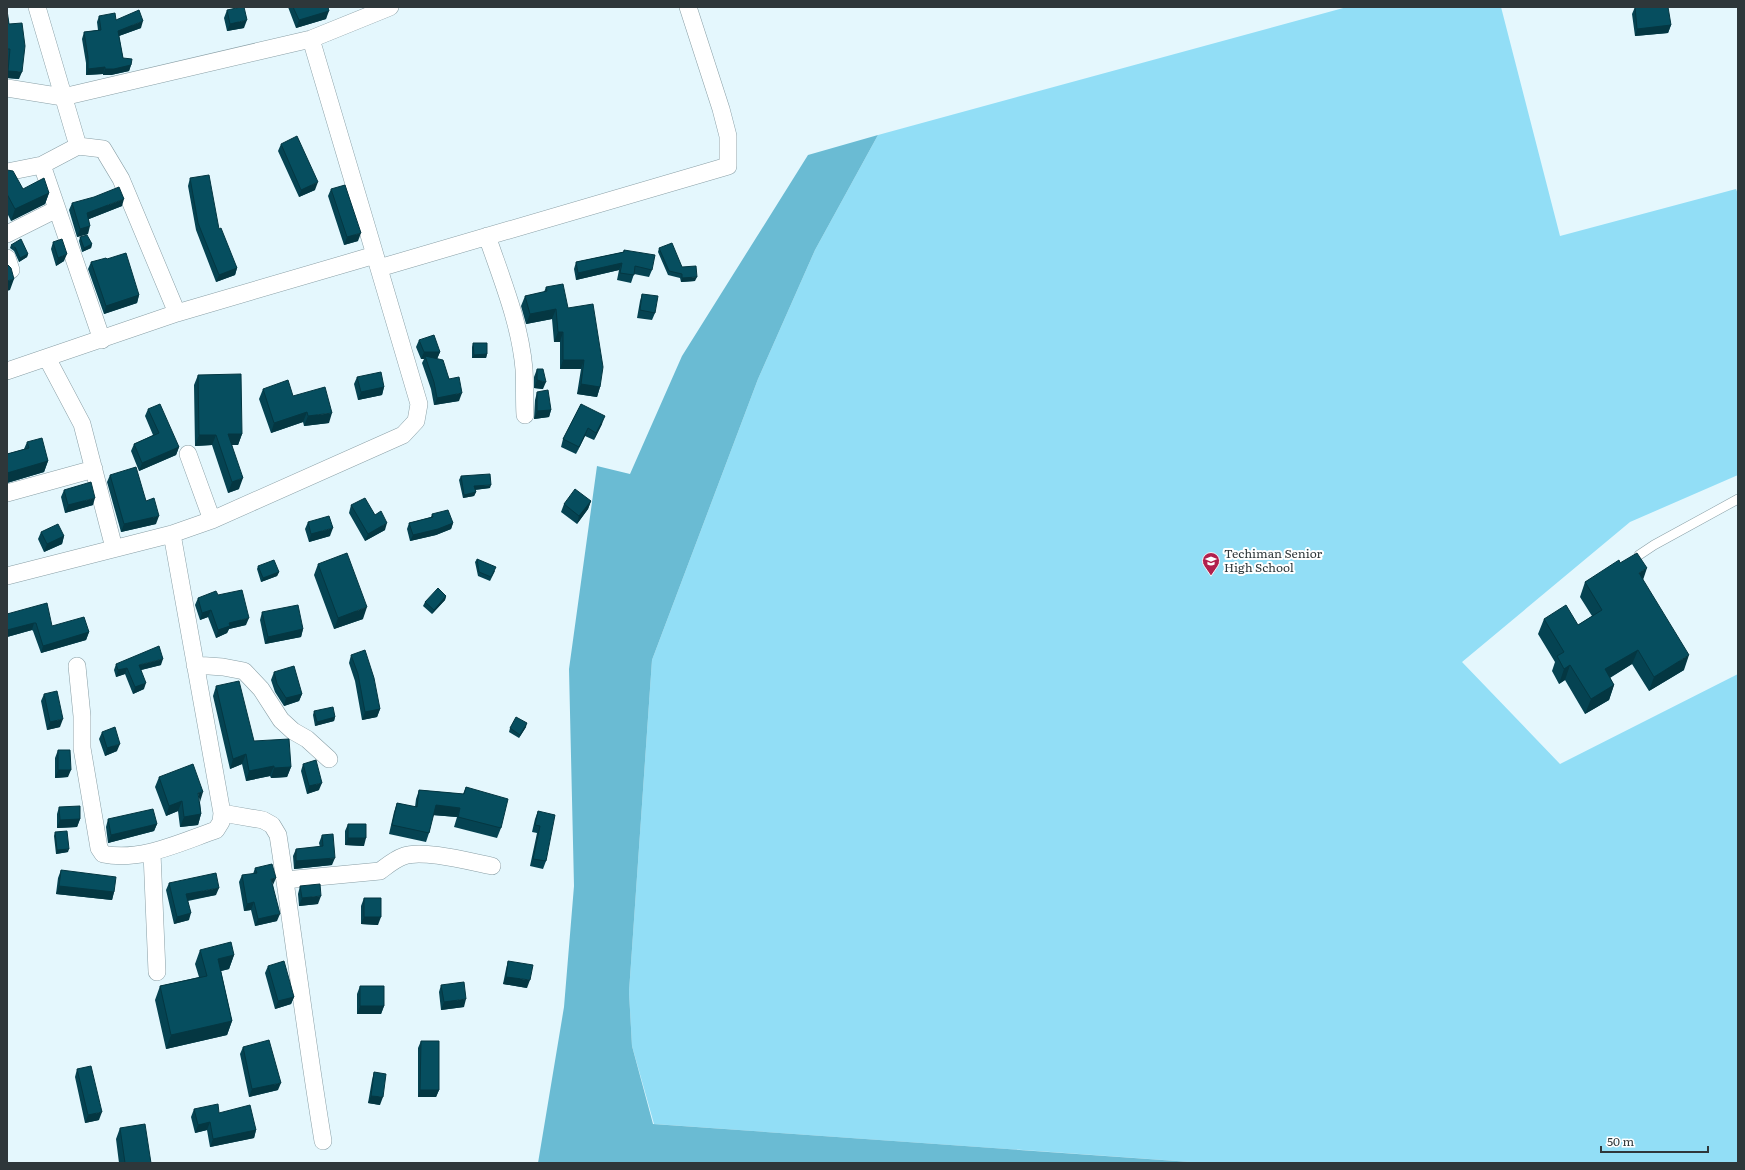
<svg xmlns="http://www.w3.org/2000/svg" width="1745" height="1170" font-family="Literata,serif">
	<rect width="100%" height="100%" fill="#e4f7fd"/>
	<path fill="#92def6" d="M 1347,7 L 1501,7 L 1560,236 L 1736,189 L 1738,194 L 1738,475 L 1630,522 L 1462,662 L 1560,764 L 1738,674 L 1738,1163 L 1205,1163 L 654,1124 L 632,1046 L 629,992 L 652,660 L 758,379 L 815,250 L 878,135 Z"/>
	<path fill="#6abbd3" d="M 878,135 L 815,250 L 758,379 L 652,660 L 629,992 L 632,1046 L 653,1124 L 1205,1163 L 538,1163 L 564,1007 L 574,886 L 569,669 L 597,466 L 630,474 L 682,356 L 808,155 Z"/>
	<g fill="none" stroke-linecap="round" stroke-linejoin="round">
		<defs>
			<path id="lane" d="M 1639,555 L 1654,545 L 1738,499"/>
			<path id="street" d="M 37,7 L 78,146
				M 7,88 L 63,97 L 311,39 L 390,7
				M 42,165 L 102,340
				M 7,172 L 42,165 L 78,146 L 103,149 L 121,179 L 177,313
				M 7,234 L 57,209
				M 487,236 C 502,280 520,323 524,369 C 525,384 524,400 525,415
				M 7,258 L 11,270
				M 379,268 L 728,166 L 728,136 L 721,109 L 688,7
				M 47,358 L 82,424 L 114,548
				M 7,371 L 177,313 L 375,255 L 311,39
				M 188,454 L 212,520
				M 7,493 L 94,469
				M 7,576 L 172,534 L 212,520 L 403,435 L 416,421 L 419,404 L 375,255
				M 195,665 L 223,667 L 244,671 L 261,689 L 281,720 L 293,731 L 307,739 L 329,759
				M 77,666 L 82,716 L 82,748 L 99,848 L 103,854 C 141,862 181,842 216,830 L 221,822 L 222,813 L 172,534
				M 222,813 L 263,820 L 272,825 L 278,835 C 294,937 306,1039 323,1141
				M 152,853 L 157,972
				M 285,880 L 380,871 C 388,865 395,859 404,856 C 423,849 471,862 492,866"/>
		</defs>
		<use href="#lane" stroke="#899fa6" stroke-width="10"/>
		<use href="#street" stroke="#899fa6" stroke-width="18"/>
		<use href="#lane" stroke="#fff" stroke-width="9"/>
		<use href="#street" stroke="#fff" stroke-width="17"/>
	</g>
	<path fill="#054352" d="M 288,7 L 328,7 L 326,19 L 296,28 Z
		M 1635,7 L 1671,25 L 1668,33 L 1635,36 L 1632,14 Z
		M 7,10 L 9,24 L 19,79 L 7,78 L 7,64 L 8,57 L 7,56 Z
		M 227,10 L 244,28 L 227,31 L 224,18 Z
		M 99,16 L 116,20 L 141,28 L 119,36 L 123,58 L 131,65 L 129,71 L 111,75 L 103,75 L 103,74 L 86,75 L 86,63 L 82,39 L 84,32 L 98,30 L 97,22 Z
		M 281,144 L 315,190 L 299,197 L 278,151 Z
		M 7,170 L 23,189 L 49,193 L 45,204 L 11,221 L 7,213 Z
		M 190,178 L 237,268 L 235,275 L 216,282 L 196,230 L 188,186 Z
		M 331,189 L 358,241 L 344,245 L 328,196 Z
		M 72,203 L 122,206 L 89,219 L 88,234 L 77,237 L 69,210 Z
		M 80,237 L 92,244 L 91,248 L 82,252 L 79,241 Z
		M 53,242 L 64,261 L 56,266 L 51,249 Z
		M 11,245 L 28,254 L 27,257 L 19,262 L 14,251 L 10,248 Z
		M 659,248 L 682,267 L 695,281 L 681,282 L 680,278 L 668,275 L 658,252 Z
		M 624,250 L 652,270 L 649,277 L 634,274 L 631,283 L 617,280 L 619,270 L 576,280 L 574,269 L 576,262 L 623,252 Z
		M 107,259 L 139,295 L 137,303 L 104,314 L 88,269 L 91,262 Z
		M 546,287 L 568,308 L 600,387 L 597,397 L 577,394 L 581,369 L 560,369 L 560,342 L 554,342 L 552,319 L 526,324 L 521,306 L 525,296 L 544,292 Z
		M 642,294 L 655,313 L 652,320 L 637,318 L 640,301 Z
		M 419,340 L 440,352 L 437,359 L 449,379 L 459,401 L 434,405 L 431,389 L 422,363 L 424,359 L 421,359 L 416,347 Z
		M 473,343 L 487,354 L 486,358 L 472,358 L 472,347 Z
		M 537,369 L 543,389 L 534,388 L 534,377 Z
		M 198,375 L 242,434 L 238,445 L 232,445 L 239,489 L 228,493 L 212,445 L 195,446 L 194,385 Z
		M 357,377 L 384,387 L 382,395 L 358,400 L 354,384 Z
		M 263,389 L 293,396 L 329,423 L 304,426 L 303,422 L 271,433 L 259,399 Z
		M 537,392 L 551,410 L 549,417 L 534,419 L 535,400 Z
		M 581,404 L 602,424 L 594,440 L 585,436 L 576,454 L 561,447 L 563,439 Z
		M 148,409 L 179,447 L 176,455 L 139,471 L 131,451 L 134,444 L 153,435 L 145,416 Z
		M 27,442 L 48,461 L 44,472 L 7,483 L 7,454 L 24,449 Z
		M 110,475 L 146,501 L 156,524 L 121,532 L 107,482 Z
		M 461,476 L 490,488 L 475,490 L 476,492 L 474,496 L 463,498 L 459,480 Z
		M 64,490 L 93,505 L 65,513 L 61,497 Z
		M 591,501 L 588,509 L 577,524 L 561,512 L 564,504 Z
		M 351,505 L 375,515 L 385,530 L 365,541 L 349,513 Z
		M 432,514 L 453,523 L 451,529 L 436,535 L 410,541 L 407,529 L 409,523 L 431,517 Z
		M 308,522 L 330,536 L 309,542 L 305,529 Z
		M 41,532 L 64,536 L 62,544 L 44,552 L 38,539 Z
		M 477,559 L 495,571 L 490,581 L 478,576 L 475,562 Z
		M 1620,563 L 1643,580 L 1684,670 L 1649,691 L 1632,664 L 1610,678 L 1614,685 L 1609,700 L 1585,714 L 1565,680 L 1559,684 L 1552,671 L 1555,662 L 1538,634 L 1544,619 L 1578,625 L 1592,616 L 1580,597 L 1585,582 Z
		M 318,564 L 363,619 L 334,629 L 314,575 Z
		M 258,566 L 279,572 L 277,576 L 261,582 L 257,569 Z
		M 218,595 L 246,625 L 229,629 L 227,633 L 216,638 L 208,617 L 200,620 L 195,605 L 198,598 Z
		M 446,596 L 445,600 L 432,614 L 423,606 L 425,602 Z
		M 262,612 L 303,629 L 301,637 L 265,644 L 260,620 Z
		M 7,614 L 52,626 L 89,632 L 86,640 L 41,653 L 33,631 L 32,630 L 7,637 Z
		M 351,655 L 380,709 L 377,717 L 362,720 L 355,681 L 349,663 Z
		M 116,664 L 161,665 L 141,670 L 144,689 L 133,694 L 125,674 L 116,677 L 114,670 Z
		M 274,672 L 302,694 L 299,701 L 284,706 L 275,692 L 271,680 Z
		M 216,686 L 254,741 L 291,767 L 287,777 L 271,778 L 270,776 L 246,781 L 242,764 L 230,769 L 213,696 Z
		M 44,694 L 60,727 L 47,730 L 41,701 Z
		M 314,711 L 335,717 L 334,721 L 315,726 L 313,715 Z
		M 526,727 L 519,738 L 509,732 L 510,728 Z
		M 102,732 L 117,751 L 105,756 L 99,739 Z
		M 58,750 L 68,777 L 55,778 L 55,758 Z
		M 303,764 L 319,790 L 307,794 L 301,771 Z
		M 159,777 L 200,802 L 201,814 L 198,825 L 180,827 L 178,811 L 166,816 L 155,787 Z
		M 466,787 L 501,828 L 497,838 L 454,827 L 457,817 L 433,815 L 429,833 L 426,842 L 389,834 L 394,812 L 397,803 L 415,807 L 416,799 L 419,790 L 463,794 Z
		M 59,807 L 80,819 L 77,827 L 57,828 L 57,814 Z
		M 538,811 L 546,861 L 543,869 L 530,866 L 537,833 L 532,832 L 535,819 Z
		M 108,819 L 157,824 L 154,831 L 108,843 L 106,827 Z
		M 348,824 L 364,846 L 345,845 L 345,831 Z
		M 55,832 L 68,852 L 56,854 L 54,836 Z
		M 322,835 L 332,865 L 294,869 L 293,856 L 296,849 L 320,847 L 319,843 Z
		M 255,868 L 273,885 L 277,921 L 255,926 L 251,910 L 244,911 L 239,882 L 242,875 L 253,874 Z
		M 61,870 L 114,892 L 112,900 L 56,894 L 58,878 Z
		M 169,883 L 216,895 L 188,901 L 189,920 L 174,924 L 166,890 Z
		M 300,886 L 318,904 L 299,906 L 298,894 Z
		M 364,898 L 378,925 L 361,924 L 361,906 Z
		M 200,950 L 234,955 L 229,969 L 221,971 L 232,1021 L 227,1035 L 166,1049 L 155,1000 L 160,986 L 199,977 L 195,964 Z
		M 508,961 L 527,988 L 503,984 L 506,969 Z
		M 268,966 L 294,997 L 291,1004 L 275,1009 L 265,973 Z
		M 441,985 L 464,1007 L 441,1010 L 439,992 Z
		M 360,986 L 384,1006 L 381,1014 L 357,1014 L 357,994 Z
		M 421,1041 L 439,1090 L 436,1097 L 418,1097 L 418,1048 Z
		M 243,1047 L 278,1090 L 249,1097 L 240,1054 Z
		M 77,1069 L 99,1120 L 85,1123 L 75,1077 Z
		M 374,1072 L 380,1105 L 368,1103 L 372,1080 Z
		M 194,1109 L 219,1113 L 256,1130 L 254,1138 L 210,1147 L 207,1130 L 195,1133 L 191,1117 Z
		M 120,1128 L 151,1163 L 119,1163 L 116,1139 Z"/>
	<path fill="#043742" d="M 329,11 L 326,19 L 296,28 L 299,20 Z
		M 247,20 L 244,28 L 227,31 L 230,24 Z
		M 143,21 L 141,28 L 116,37 L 118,31 Z
		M 1671,25 L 1668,33 L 1635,36 L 1637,29 Z
		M 131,65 L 129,71 L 111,75 L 103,75 L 105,69 Z
		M 105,67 L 103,74 L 86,75 L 88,69 Z
		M 8,71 L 22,72 L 19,79 L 7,78 L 7,74 Z
		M 318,182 L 315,190 L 299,197 L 301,190 Z
		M 49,193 L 45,204 L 11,221 L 15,209 Z
		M 124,199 L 122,206 L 84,221 L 87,213 Z
		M 90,226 L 88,234 L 77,237 L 80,229 Z
		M 361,233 L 358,241 L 344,245 L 347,237 Z
		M 92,244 L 91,248 L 82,252 L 84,248 Z
		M 28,254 L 27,257 L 19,262 L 20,258 Z
		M 67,254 L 64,261 L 56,266 L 58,258 Z
		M 622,263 L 619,270 L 576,280 L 578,273 Z
		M 237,268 L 235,275 L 216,282 L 219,275 Z
		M 697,277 L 695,281 L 681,282 L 682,278 Z
		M 14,279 L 10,290 L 7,291 L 7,281 Z
		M 139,295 L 137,303 L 104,314 L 106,306 Z
		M 556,309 L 552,319 L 526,324 L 530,314 Z
		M 558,332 L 563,332 L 560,342 L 554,342 Z
		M 424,352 L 440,352 L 437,359 L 425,356 L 424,359 L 421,359 Z
		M 487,354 L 486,358 L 472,358 L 474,355 Z
		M 563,360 L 584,360 L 581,369 L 560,369 Z
		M 537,380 L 546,382 L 543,389 L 534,388 Z
		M 581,384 L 600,387 L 597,397 L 577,394 Z
		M 384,387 L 382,395 L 358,400 L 361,392 Z
		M 462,393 L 459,401 L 434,405 L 437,398 Z
		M 551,410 L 549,417 L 534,419 L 537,411 Z
		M 307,412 L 303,422 L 271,433 L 274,423 Z
		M 332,413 L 329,423 L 304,426 L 308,416 Z
		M 605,416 L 602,424 L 594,440 L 596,433 Z
		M 588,428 L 585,436 L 576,454 L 579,447 Z
		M 228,434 L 242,434 L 238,445 L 224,445 Z
		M 199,435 L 216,435 L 212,445 L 195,446 Z
		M 179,447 L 176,455 L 139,471 L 142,463 Z
		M 48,461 L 44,472 L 7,483 L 7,473 Z
		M 243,478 L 239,489 L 228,493 L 232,482 Z
		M 491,485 L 490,488 L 473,490 L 474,486 Z
		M 476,492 L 474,496 L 463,498 L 464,495 Z
		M 95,498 L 93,505 L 65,513 L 68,505 Z
		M 591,501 L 588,509 L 577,524 L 579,516 Z
		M 159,516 L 156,524 L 121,532 L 124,524 Z
		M 387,523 L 385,530 L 365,541 L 368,534 Z
		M 453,523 L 451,529 L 436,535 L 410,541 L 413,535 Z
		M 333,528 L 330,536 L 309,542 L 311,534 Z
		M 64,536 L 62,544 L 44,552 L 47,544 Z
		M 1647,568 L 1642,583 L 1639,573 Z
		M 279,572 L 277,576 L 261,582 L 263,578 Z
		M 446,596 L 445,600 L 432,614 L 434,610 Z
		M 367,607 L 363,619 L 334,629 L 338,618 Z
		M 211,610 L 208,617 L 200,620 L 202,613 Z
		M 249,618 L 246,625 L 229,629 L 227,633 L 216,638 L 218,630 L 229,623 Z
		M 34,623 L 32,630 L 7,637 L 7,630 Z
		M 303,629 L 301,637 L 265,644 L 268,637 Z
		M 89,632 L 86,640 L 41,653 L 43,646 Z
		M 1638,650 L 1632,664 L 1599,684 L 1605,669 Z
		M 1689,655 L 1684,670 L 1649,691 L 1654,677 Z
		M 163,659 L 161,665 L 137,671 L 139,665 Z
		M 1570,665 L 1565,680 L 1559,684 L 1564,669 Z
		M 127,668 L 125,674 L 116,677 L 118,670 Z
		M 146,683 L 144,689 L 133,694 L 135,687 Z
		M 1614,685 L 1609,700 L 1585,714 L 1591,699 Z
		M 302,694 L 299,701 L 284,706 L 286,698 Z
		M 380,709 L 377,717 L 362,720 L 365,712 Z
		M 335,717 L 334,721 L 315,726 L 317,722 Z
		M 63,719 L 60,727 L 47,730 L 50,722 Z
		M 527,723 L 526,727 L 519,738 L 520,735 Z
		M 120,744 L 117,751 L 105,756 L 107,748 Z
		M 246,754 L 242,764 L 230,769 L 233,759 Z
		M 274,766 L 270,776 L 246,781 L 249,771 Z
		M 291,767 L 287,777 L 271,778 L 274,768 Z
		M 58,770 L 71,770 L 68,777 L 55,778 Z
		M 322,783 L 319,790 L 307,794 L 309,786 Z
		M 203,792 L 200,802 L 198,793 Z
		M 182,801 L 178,811 L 166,816 L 169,806 Z
		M 436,805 L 460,808 L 457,817 L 432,815 Z
		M 201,814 L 198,825 L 180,827 L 184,817 Z
		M 80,819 L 77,827 L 57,828 L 60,820 Z
		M 157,824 L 154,831 L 108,843 L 111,835 Z
		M 348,838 L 366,838 L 364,846 L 345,845 Z
		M 69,849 L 68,852 L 56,854 L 57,850 Z
		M 335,858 L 332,865 L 294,869 L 296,861 Z
		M 276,878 L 273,885 L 271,879 Z
		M 59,886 L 114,892 L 112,900 L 56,894 Z
		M 219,888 L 216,895 L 183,901 L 186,894 Z
		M 321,896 L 318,904 L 299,906 L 302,898 Z
		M 254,902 L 251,910 L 244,911 L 247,904 Z
		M 191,913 L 189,920 L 174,924 L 177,917 Z
		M 280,914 L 277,921 L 255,926 L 258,919 Z
		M 364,917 L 381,917 L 378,925 L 361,924 Z
		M 234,955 L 229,969 L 213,973 L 218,959 Z
		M 506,977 L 530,980 L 527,988 L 503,984 Z
		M 294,997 L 291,1004 L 275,1009 L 278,1001 Z
		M 466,999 L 464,1007 L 441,1010 L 444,1002 Z
		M 360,1006 L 384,1006 L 381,1014 L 357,1014 Z
		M 232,1021 L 227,1035 L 166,1049 L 171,1035 Z
		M 281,1083 L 278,1090 L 249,1097 L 252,1089 Z
		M 420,1090 L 439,1090 L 436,1097 L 418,1097 Z
		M 371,1096 L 383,1097 L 380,1105 L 368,1103 Z
		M 102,1112 L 99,1120 L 85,1123 L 88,1115 Z
		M 210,1122 L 207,1130 L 195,1133 L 198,1125 Z
		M 256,1130 L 254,1138 L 210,1147 L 213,1139 Z"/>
	<path fill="#064e5f" stroke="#043742" d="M 241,7 L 244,7 L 247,20 L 230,24 L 227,10 Z
		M 293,7 L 328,7 L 329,11 L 299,20 Z
		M 1635,7 L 1668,7 L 1671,25 L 1637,29 Z
		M 7,10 L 9,24 L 22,23 L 25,46 L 22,72 L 8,71 L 10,49 L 7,49 Z
		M 139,10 L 143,21 L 118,31 L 123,58 L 132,59 L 131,65 L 114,69 L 105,69 L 105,67 L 88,69 L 88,57 L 84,32 L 101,30 L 99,16 L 115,13 L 116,20 Z
		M 297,136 L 318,182 L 301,190 L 281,144 Z
		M 7,170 L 13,171 L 23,189 L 44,178 L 49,193 L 15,209 L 7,194 Z
		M 209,175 L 219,229 L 221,228 L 237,268 L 219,275 L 198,223 L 190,178 Z
		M 345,185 L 361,233 L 347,237 L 331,189 Z
		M 119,187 L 124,199 L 87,213 L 90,226 L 80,229 L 72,203 L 94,197 Z
		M 87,235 L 92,244 L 84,248 L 80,237 Z
		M 21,239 L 28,254 L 20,258 L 15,247 L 11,245 Z
		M 62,239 L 67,254 L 58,258 L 53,242 Z
		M 672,243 L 682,267 L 696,266 L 697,277 L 682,278 L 682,274 L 669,271 L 659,248 Z
		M 624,250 L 655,255 L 652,270 L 635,266 L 634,275 L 620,273 L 622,263 L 578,273 L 576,262 L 624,252 Z
		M 126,253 L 139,295 L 106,306 L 91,262 L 106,258 L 107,259 Z
		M 7,264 L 11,268 L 14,279 L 7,281 Z
		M 563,284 L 568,308 L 593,304 L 603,367 L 600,387 L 581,384 L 584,360 L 563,360 L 563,332 L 558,332 L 556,309 L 530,314 L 525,296 L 547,291 L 546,287 Z
		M 642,294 L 658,296 L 655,313 L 640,310 Z
		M 434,335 L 440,352 L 424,352 L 419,340 Z
		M 473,343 L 487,343 L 487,354 L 474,355 Z
		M 425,356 L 443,360 L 449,379 L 459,377 L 462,393 L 437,398 L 434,382 Z
		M 537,369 L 543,369 L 546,382 L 537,380 Z
		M 381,372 L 384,387 L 361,392 L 357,377 Z
		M 241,374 L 242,434 L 228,434 L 243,478 L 232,482 L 216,435 L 199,435 L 198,375 Z
		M 288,380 L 293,396 L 325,387 L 332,413 L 308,416 L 307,412 L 274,423 L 263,389 Z
		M 548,390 L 551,410 L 537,411 L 537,392 Z
		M 160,404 L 179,447 L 142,463 L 134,444 L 159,433 L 148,409 Z
		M 581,404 L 605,416 L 596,433 L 588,428 L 579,447 L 563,439 Z
		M 42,438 L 48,461 L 7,473 L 7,454 L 29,448 L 27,442 Z
		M 136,467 L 146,501 L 154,498 L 159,516 L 124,524 L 110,475 Z
		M 490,474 L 491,485 L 474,486 L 476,492 L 464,495 L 461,476 Z
		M 91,482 L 95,498 L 68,505 L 64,490 Z
		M 575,489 L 591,501 L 579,516 L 564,504 Z
		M 365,498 L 375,515 L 381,511 L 387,523 L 368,534 L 351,505 Z
		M 448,510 L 453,523 L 438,529 L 413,535 L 409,523 L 433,517 L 432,514 Z
		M 329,516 L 333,528 L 311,534 L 308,522 Z
		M 58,524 L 64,536 L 47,544 L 41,532 Z
		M 347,553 L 367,607 L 338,618 L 318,564 Z
		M 1637,553 L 1647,568 L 1639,573 L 1689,655 L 1654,677 L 1638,650 L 1605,669 L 1614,685 L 1591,699 L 1570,665 L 1564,669 L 1557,656 L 1564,652 L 1544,619 L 1566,605 L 1578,625 L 1602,610 L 1585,582 L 1619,560 L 1620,563 Z
		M 477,559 L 496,567 L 491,577 L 479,572 Z
		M 274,560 L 279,572 L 263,578 L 258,566 Z
		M 438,588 L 446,596 L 434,610 L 425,602 Z
		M 242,590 L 249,618 L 229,623 L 230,626 L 218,630 L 211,610 L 202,613 L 198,598 L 216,591 L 218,595 Z
		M 47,603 L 52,626 L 84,617 L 89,632 L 43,646 L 36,623 L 34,623 L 7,630 L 7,614 Z
		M 298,605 L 303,629 L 268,637 L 262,612 Z
		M 159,646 L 163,659 L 139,665 L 146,683 L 135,687 L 127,668 L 118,670 L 116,664 Z
		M 365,650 L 374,678 L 380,709 L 365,712 L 358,674 L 351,655 Z
		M 294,666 L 302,694 L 286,698 L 277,684 L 274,672 Z
		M 239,681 L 254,741 L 289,739 L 291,767 L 274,768 L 274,766 L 249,771 L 246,754 L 233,759 L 216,686 Z
		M 57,691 L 63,719 L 50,722 L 44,694 Z
		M 333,707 L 335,717 L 317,722 L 314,711 Z
		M 516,717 L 527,723 L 520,735 L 510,728 Z
		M 115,727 L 120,744 L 107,748 L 102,732 Z
		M 58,750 L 70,750 L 71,770 L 58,770 Z
		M 316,760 L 322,783 L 309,786 L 303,764 Z
		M 193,764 L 203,792 L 198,793 L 201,814 L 184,817 L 182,801 L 169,806 L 159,777 Z
		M 466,787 L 508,799 L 501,828 L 458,817 L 460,808 L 436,805 L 429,833 L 392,825 L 397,803 L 417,807 L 419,790 L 464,794 Z
		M 80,806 L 80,819 L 60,820 L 59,807 Z
		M 153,809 L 157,824 L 111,835 L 108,819 Z
		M 538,811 L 555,815 L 546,861 L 533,859 L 540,826 L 535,825 Z
		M 348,824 L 366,824 L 366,838 L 348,838 Z
		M 67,831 L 69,849 L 57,850 L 55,832 Z
		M 333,834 L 335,858 L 296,861 L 296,849 L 323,846 L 322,835 Z
		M 272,864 L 276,878 L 271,879 L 280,914 L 258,919 L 254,902 L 247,904 L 242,875 L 257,873 L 255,868 Z
		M 61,870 L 116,877 L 114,892 L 59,886 Z
		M 216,873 L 219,888 L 186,894 L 191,913 L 177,917 L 169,883 Z
		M 320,884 L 321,896 L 302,898 L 300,886 Z
		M 364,898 L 381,898 L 381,917 L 364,917 Z
		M 231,942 L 234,955 L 218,959 L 232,1021 L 171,1035 L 160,986 L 207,976 L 200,950 Z
		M 284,961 L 294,997 L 278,1001 L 268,966 Z
		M 508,961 L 533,965 L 530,980 L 506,977 Z
		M 464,982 L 466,999 L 444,1002 L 441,985 Z
		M 360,986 L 384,986 L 384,1006 L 360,1006 Z
		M 269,1040 L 281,1083 L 252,1089 L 243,1047 Z
		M 421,1041 L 439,1041 L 439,1090 L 420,1090 Z
		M 91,1066 L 102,1112 L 88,1115 L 77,1069 Z
		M 374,1072 L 386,1074 L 383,1097 L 371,1096 Z
		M 218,1104 L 219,1113 L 250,1105 L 256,1130 L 213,1139 L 210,1122 L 198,1125 L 194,1109 Z
		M 145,1124 L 151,1163 L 125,1163 L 120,1128 Z"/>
	<defs>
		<symbol id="school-pin" viewBox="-11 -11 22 30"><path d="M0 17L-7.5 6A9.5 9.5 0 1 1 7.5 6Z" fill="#b1204d" stroke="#fff"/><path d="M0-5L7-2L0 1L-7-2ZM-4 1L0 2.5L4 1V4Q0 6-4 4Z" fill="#fff"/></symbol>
	</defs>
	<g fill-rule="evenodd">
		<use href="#school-pin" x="1201" y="551" width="20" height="27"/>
	</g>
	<g text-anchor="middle" stroke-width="4" stroke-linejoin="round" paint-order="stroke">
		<g font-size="12" fill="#2e373a" stroke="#fff" text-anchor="start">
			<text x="1224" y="558">Techiman Senior<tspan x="1224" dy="14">High School</tspan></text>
		</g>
	</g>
	<rect width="1745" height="1170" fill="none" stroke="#2e373a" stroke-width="16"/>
	<path d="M1601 1146v6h107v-6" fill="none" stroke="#2e373a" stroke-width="2"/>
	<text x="1607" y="1146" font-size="12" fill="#2e373a" stroke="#ffffff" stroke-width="3" paint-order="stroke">50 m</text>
</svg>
